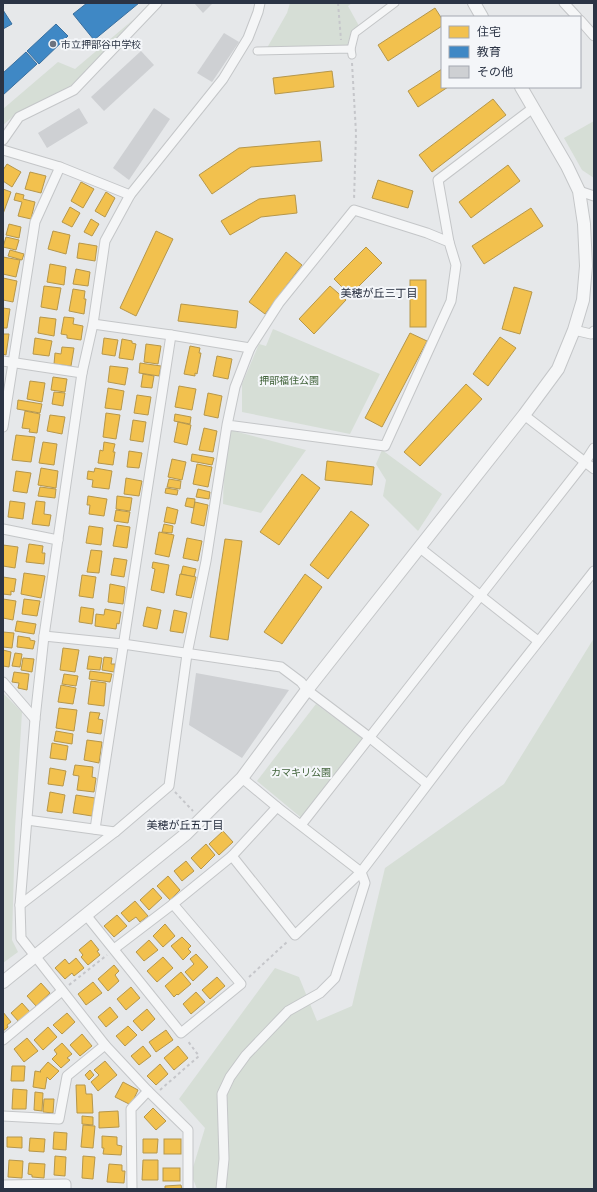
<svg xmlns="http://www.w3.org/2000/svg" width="597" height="1192" font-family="'PT Sans Narrow','Noto Sans JP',sans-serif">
  <rect width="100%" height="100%" fill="#e6e8ea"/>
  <g fill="#d6ded6">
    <polygon points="290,3 352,3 348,6 359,26 356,46 267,48 287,13"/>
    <polygon points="134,19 74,84 17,113 3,125 3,109 58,62 75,69"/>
    <polygon points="594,121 594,178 582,170 564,138"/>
    <polygon points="273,329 380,374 350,434 242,412 242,384 259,344 266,346"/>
    <polygon points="230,430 306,450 261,513 223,504 224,468"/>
    <polygon points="382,450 442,494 418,531 383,496 386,480 376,464"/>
    <polygon points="594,638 594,1189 197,1189 191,1174 205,1128 179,1099 275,968 299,977 317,1021 352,1006 385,868 504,784"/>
    <polygon points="3,693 22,712 15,829 12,940 18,952 3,963"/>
    <polygon points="316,704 363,739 304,820 257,781"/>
  </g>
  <g fill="#f2c14e" stroke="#b6974b">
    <polygon points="435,8 442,19 442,26 388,61 378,45"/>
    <polygon points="442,69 442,87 448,87 418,107 408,91"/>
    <polygon points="332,71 334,87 275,94 273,78"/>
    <polygon points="493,99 506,115 432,172 419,155"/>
    <polygon points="320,141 322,161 251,167 212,194 199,175 239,148"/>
    <polygon points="7,164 21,172 12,187 3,181 3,170"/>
    <polygon points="508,165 520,181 471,218 459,202"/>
    <polygon points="30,172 46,176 41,193 25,189"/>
    <polygon points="378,180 413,191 408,208 372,198"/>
    <polygon points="81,182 94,189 83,208 71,201"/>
    <polygon points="3,189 11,192 3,214"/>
    <polygon points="106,192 115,198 105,217 95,211"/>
    <polygon points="16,193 24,195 23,199 35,202 31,219 18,216 22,202 14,200"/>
    <polygon points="295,195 297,213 261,217 230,235 221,221 259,199"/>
    <polygon points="70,207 80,213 72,227 62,222"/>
    <polygon points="531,208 543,226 484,264 472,246"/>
    <polygon points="91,219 99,224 92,236 84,232"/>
    <polygon points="9,224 21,227 19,238 6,235"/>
    <polygon points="53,231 70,235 66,254 48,249"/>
    <polygon points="156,231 173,239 136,316 120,308"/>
    <polygon points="6,237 19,240 16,250 3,247"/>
    <polygon points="79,243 97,246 95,261 77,258"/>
    <polygon points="366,247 382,263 350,295 334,279"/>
    <polygon points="10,250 24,254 22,260 8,256"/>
    <polygon points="286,252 302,265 265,314 249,302"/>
    <polygon points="3,257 20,260 16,277 3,274"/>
    <polygon points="50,264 66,267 64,285 47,282"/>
    <polygon points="76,269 90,272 88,286 73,284"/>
    <polygon points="3,278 17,281 13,302 3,300"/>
    <rect x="410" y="280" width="16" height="47"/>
    <polygon points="44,286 61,288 57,310 41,307"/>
    <polygon points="330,286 346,300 314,334 299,319"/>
    <polygon points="514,287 532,292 520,334 502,329"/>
    <polygon points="73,289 85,291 84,299 86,299 84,314 69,311"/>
    <polygon points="181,304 238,311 236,328 178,321"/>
    <polygon points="3,308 10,309 7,328 3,328"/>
    <polygon points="40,317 56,319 54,336 38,333"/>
    <polygon points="64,317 74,318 73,324 83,326 81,340 67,338 67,335 61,334"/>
    <polygon points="410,333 427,341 382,427 365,418"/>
    <polygon points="3,334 9,334 6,355 3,354"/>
    <polygon points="500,337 516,348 488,386 473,374"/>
    <polygon points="35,338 52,341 49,356 33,354"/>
    <polygon points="104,338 118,340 115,356 102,354"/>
    <polygon points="122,339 132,341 132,343 136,344 133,360 119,358"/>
    <polygon points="146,344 161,346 158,364 144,362"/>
    <polygon points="190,346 200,348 199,353 201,353 197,374 195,373 195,376 184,374"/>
    <polygon points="62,347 74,348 71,366 54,364 55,353 61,354"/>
    <polygon points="217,356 232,359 228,379 213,376"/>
    <polygon points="140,363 161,366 159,376 139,373"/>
    <polygon points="110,366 128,368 125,385 108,382"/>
    <polygon points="143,374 154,376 152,388 141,387"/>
    <polygon points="53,377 67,379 65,392 51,390"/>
    <polygon points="30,381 45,383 42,402 27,399"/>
    <polygon points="466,384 482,399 420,466 404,452"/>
    <polygon points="179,386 196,389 192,410 175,407"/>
    <polygon points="108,388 124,391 121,410 105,408"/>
    <polygon points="54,392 65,393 63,406 52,404"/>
    <polygon points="208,393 222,396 218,418 204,415"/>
    <polygon points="137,395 151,397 148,415 134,413"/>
    <polygon points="18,400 42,404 40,413 17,409"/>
    <polygon points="25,411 40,414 37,433 29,432 30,429 22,428"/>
    <polygon points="106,413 120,415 116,439 103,437"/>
    <polygon points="175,414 191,417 190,424 174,421"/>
    <polygon points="50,415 65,417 62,434 47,431"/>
    <polygon points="133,420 146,422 143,442 130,440"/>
    <polygon points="178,422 191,425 187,445 174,442"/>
    <polygon points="204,428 217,431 213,452 199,450"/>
    <polygon points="16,435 35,437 31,462 12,460"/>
    <polygon points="43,442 57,444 54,465 39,463"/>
    <polygon points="104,442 115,444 113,452 115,452 113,465 98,463 100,450 103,451"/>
    <polygon points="129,451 142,453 139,468 127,467"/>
    <polygon points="192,454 214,458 212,465 191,461"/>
    <polygon points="172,459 186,462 182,480 168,477"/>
    <polygon points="327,461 374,467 372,485 325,480"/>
    <polygon points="197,464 212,467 208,487 193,484"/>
    <polygon points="41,468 58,471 56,488 38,485"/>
    <polygon points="95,468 112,471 109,489 92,487 93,480 87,479 88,471 94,472"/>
    <polygon points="16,471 31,473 27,493 13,491"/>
    <polygon points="302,474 320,488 279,545 260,532"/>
    <polygon points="126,478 142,481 139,496 124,494"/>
    <polygon points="169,479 181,481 180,489 167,487"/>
    <polygon points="40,487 56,489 55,498 38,496"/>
    <polygon points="166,488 178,490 177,495 165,493"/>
    <polygon points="198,489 210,492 209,499 196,497"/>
    <polygon points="88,496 107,499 104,516 89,514 90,505 87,505"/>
    <polygon points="117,496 132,498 130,511 116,509"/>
    <polygon points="187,498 195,499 194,508 185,506"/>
    <polygon points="10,501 25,503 23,519 8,517"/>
    <polygon points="36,501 45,502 44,514 51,515 49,526 32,524"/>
    <polygon points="195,502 208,505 204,526 191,523"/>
    <polygon points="167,507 178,510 175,524 164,522"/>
    <polygon points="116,510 130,512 128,523 114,521"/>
    <polygon points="351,511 369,525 328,579 310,565"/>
    <polygon points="164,524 173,526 172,533 162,532"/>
    <polygon points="117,525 130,527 127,548 113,546"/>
    <polygon points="89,526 103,528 101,545 86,543"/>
    <polygon points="159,532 174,535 169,557 155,554"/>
    <polygon points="187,538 202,541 198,561 183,558"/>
    <polygon points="225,539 242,541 228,640 210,637"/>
    <polygon points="29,544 43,546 42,553 45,553 44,564 26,562"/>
    <polygon points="3,545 18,547 15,568 3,566"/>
    <polygon points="91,550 102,551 99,573 87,572"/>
    <polygon points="114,558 127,560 124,577 111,575"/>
    <polygon points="153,562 169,565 164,593 151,590 155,569 152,568"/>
    <polygon points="183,566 196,569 194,577 181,574"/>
    <polygon points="24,573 45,576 41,598 21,594"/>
    <polygon points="180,574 196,577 191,598 176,595"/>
    <polygon points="305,574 322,587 282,644 264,632"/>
    <polygon points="82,575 96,577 93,598 79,596"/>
    <polygon points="3,577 16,579 14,592 11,591 11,595 3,594"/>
    <polygon points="110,584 125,587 123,604 108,602"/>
    <polygon points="3,599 16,601 13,620 3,618"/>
    <polygon points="24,599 40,601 37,616 22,614"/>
    <polygon points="81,607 94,609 92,624 79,622"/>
    <polygon points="147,607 161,610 157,629 143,626"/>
    <polygon points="105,609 121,612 119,624 117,623 116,629 95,626 96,614 104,615"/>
    <polygon points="174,610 187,613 183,633 170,631"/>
    <polygon points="17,621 36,624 34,634 15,631"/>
    <polygon points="3,632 14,633 12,648 3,647"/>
    <polygon points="18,636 30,638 30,640 35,641 33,649 17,647"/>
    <polygon points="63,648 79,650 75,672 60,670"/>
    <polygon points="3,650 11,652 9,667 3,666"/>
    <polygon points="15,653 22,654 20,667 12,666"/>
    <polygon points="89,656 102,658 100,670 87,669"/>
    <polygon points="104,657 112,658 111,664 115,664 114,672 102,670"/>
    <polygon points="23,658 34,659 32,672 21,670"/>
    <polygon points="90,671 112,674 110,682 89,679"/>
    <polygon points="14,672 29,674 27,690 18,688 19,683 12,682"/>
    <polygon points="64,674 78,676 76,686 62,684"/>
    <polygon points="91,681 106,683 104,706 88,704"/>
    <polygon points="61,685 76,688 73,704 58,702"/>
    <polygon points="59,708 77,710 74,731 56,728"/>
    <polygon points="90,712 100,713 98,719 103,720 101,734 87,732"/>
    <polygon points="56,731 73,734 72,744 54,741"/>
    <polygon points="87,740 102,742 99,763 84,760"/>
    <polygon points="52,743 68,746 66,760 50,758"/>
    <polygon points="75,765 93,767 92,777 96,778 94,792 77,790 79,776 73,775"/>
    <polygon points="50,768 66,771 63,786 48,784"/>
    <polygon points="50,792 65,795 62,813 47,811"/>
    <polygon points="76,795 95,798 92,816 73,813"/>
    <polygon points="223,831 233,842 219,855 209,844"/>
    <polygon points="206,844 215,855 201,869 191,858"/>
    <polygon points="186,861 194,871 182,881 174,871"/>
    <polygon points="168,876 180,890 170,900 157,886"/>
    <polygon points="153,888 162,898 149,910 140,900"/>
    <polygon points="135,901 148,916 140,922 136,917 129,922 121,913"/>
    <polygon points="117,915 127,926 114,937 104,926"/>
    <polygon points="165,924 175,936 163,947 153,936"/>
    <polygon points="182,937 191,946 188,949 191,952 183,960 171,946"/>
    <polygon points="91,940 99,950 97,951 100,955 88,965 81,957 83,955 79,950"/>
    <polygon points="149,940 158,950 144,961 136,952"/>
    <polygon points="196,954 208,967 193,981 185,972 194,964 190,959"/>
    <polygon points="163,957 173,968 157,982 147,971"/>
    <polygon points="76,958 84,968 74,976 72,973 65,979 55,968 65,959 69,964"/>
    <polygon points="114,965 119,971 115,975 119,981 108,991 98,979"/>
    <polygon points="181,972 191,984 178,995 177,994 174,997 165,986"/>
    <polygon points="217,977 225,986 210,999 202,990"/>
    <polygon points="93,982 102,993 86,1005 78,994"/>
    <polygon points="41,983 50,993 36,1006 27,996"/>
    <polygon points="131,987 140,998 126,1010 117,999"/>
    <polygon points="196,992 205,1002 191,1014 183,1004"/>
    <polygon points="22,1003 30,1012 19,1022 11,1013"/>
    <polygon points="110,1007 118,1017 106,1027 98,1017"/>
    <polygon points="147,1009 155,1019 142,1031 133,1021"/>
    <polygon points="3,1012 11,1022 7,1025 8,1027 3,1031"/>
    <polygon points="67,1013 75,1022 62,1034 53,1025"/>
    <polygon points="128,1026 137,1035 125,1046 116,1036"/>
    <polygon points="48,1027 57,1037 43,1050 34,1040"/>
    <polygon points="166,1030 173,1040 156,1052 149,1042"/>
    <polygon points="82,1034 92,1046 80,1056 70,1045"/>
    <polygon points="27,1038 38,1051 24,1062 14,1049"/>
    <polygon points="62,1043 72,1054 67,1058 70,1060 61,1068 52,1059 57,1054 54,1050"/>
    <polygon points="143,1046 151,1056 139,1065 131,1056"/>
    <polygon points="178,1046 188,1058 174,1070 164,1058"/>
    <polygon points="105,1061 117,1075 98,1091 91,1082 99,1075 94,1070"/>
    <polygon points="48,1062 59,1071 50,1080 47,1077 45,1089 33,1087 35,1071 41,1072 40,1071"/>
    <polygon points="160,1064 168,1074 156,1085 147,1076"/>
    <polygon points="12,1066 25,1066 24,1081 11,1081"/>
    <polygon points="90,1070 94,1075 89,1080 85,1075"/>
    <polygon points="123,1082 138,1090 131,1105 115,1097"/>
    <polygon points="76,1085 85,1085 86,1094 92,1094 93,1113 77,1113"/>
    <polygon points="13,1089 27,1090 26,1109 12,1109"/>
    <polygon points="35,1092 43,1093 42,1111 34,1110"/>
    <polygon points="44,1099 54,1099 53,1113 43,1112"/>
    <polygon points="153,1108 166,1121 156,1130 144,1117"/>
    <polygon points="118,1111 119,1127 99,1128 99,1112"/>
    <polygon points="82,1116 93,1117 93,1125 82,1124"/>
    <polygon points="83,1125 95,1126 93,1148 81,1147"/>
    <polygon points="54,1132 67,1133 66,1150 53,1149"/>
    <polygon points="102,1136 117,1137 117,1145 122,1146 121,1155 103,1154 104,1148 102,1148"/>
    <polygon points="7,1137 22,1137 22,1148 7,1147"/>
    <polygon points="30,1138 45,1139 44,1152 29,1151"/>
    <polygon points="143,1139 158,1139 157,1153 143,1153"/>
    <rect x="164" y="1139" width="17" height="15"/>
    <polygon points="55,1156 66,1157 65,1176 54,1175"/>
    <polygon points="83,1156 95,1157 93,1179 82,1178"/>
    <polygon points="9,1160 23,1161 22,1178 8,1177"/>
    <polygon points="143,1160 158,1160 158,1180 142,1180"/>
    <polygon points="29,1163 45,1164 44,1178 32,1177 32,1175 28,1174"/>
    <polygon points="109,1164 122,1165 122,1171 125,1171 124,1183 107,1182"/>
    <rect x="163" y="1168" width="17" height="13"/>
    <polygon points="181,1185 182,1189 165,1189 165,1186"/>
  </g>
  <g fill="#3f88c5" stroke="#396f9f">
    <polygon points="87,3 139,3 94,40 73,14"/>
    <polygon points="3,10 12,24 3,29"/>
    <polygon points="56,24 68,36 39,64 27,51"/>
    <polygon points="26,52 37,64 3,95 3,73"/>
  </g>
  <g fill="#ced0d3">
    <polygon points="194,3 213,3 203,13"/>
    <polygon points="224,33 239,42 212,82 197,73"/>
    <polygon points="141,51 154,65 104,111 91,97"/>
    <polygon points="79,108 88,123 47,148 38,133"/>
    <polygon points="154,108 170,119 129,180 113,168"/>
    <polygon points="196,673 289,690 242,758 189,725"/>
  </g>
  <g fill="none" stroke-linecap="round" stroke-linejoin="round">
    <g stroke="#c4c6c8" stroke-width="9">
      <g id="pedestrian">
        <polyline points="351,49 355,33 395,3"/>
        <polyline points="257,51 351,49 352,55"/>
      </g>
    </g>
    <g stroke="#c4c6c8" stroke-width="11">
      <g id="minor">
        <polyline points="564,3 577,17"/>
        <polyline points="580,20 594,36"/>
        <polyline points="3,140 19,117 74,90 157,3"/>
        <polyline points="3,150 60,167 130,195"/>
        <polyline points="579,191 594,196"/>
        <polyline points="449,242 438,180 533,108"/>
        <polyline points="93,324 171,335 250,348"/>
        <polyline points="574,330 591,334 594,331"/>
        <polyline points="3,361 82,373"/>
        <polyline points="524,415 594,469"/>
        <polyline points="3,427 35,222 60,167"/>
        <polyline points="3,529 58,540"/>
        <polyline points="420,548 538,641"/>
        <polyline points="44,636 123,644 281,667 301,682 307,690 369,737 427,784"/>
        <polyline points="3,682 35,719"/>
        <polyline points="27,820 115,832"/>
        <polyline points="301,825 585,462 594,448"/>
        <polyline points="95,829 171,335"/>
        <polyline points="232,856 277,807"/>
        <polyline points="20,905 115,832 169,786 187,654 206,561 227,425 235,387 250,348 279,303 354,210 427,233 449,242 456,265 451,301 385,446 227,425"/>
        <polyline points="86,915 181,1033 241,984 173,904"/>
        <polyline points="114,949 173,904 232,856 295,935 361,872 277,807 242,778"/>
        <polyline points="3,1040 62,991"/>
        <polyline points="3,1116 59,1119 67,1076 105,1045"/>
        <polyline points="3,1185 66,1184 66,1189"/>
        <polyline points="132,1189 131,1109 148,1091"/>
        <polyline points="188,1189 188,1130 148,1091 105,1045 21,938 20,905 35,719 44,636 82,373 93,324 105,241 130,195 223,79 248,38 258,12 260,3"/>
        <polyline points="221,1189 224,1159 222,1094 230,1077 246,1055 288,1011 320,993 335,978 365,883 361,872 468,731 594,571"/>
      </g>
    </g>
    <g stroke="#c4c6c8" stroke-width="14">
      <g id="tertiary">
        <polyline points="474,3 482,17"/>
        <polyline points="3,982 186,834 242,778 307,690 524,415 558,369 574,330 583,300 586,266 584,224 579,191 567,166 521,87"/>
      </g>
    </g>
    <g stroke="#c5c6ca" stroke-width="2" stroke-dasharray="3 3" stroke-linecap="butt">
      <polyline points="338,3 341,40"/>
      <polyline points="352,63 356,133 354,200"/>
      <polyline points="175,792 193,811"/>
      <polyline points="249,977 288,941"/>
      <polyline points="69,985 107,955"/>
      <polyline points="160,1090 199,1056 187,1040"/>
    </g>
    <use href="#pedestrian" stroke="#f5f6f7" stroke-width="7"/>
    <use href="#minor" stroke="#f5f6f7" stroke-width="9"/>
    <use href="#tertiary" stroke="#f5f6f7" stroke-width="12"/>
  </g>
  <circle fill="#6c737f" stroke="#f4f6f9" stroke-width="1.5" cx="53" cy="44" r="4"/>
  <g text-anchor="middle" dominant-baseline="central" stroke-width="4" stroke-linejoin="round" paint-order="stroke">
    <g font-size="10" fill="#2b3445" stroke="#f4f6f9" text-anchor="start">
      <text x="61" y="44">市立押部谷中学校</text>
    </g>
    <g font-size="10" fill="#3f6138" stroke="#f4f6f9">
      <text x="289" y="380">押部福住公園</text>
      <text x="301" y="772">カマキリ公園</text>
    </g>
    <g font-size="11" fill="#1d2536" stroke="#f4f6f9">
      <text x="379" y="293">美穂が丘三丁目</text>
      <text x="185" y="825">美穂が丘五丁目</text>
    </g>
  </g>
  <rect width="597" height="1192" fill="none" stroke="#2b3445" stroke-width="8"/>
  <rect x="441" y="16" width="140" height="72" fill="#f4f6f9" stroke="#a4a8b1"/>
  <rect x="449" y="26" width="20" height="12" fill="#f2c14e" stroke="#a4a8b1"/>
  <text x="477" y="36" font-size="12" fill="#2b3445">住宅</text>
  <rect x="449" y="46" width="20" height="12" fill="#3f88c5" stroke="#a4a8b1"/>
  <text x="477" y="56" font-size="12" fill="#2b3445">教育</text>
  <rect x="449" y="66" width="20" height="12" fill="#ced0d3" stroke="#a4a8b1"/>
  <text x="477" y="76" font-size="12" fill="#2b3445">その他</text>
</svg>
